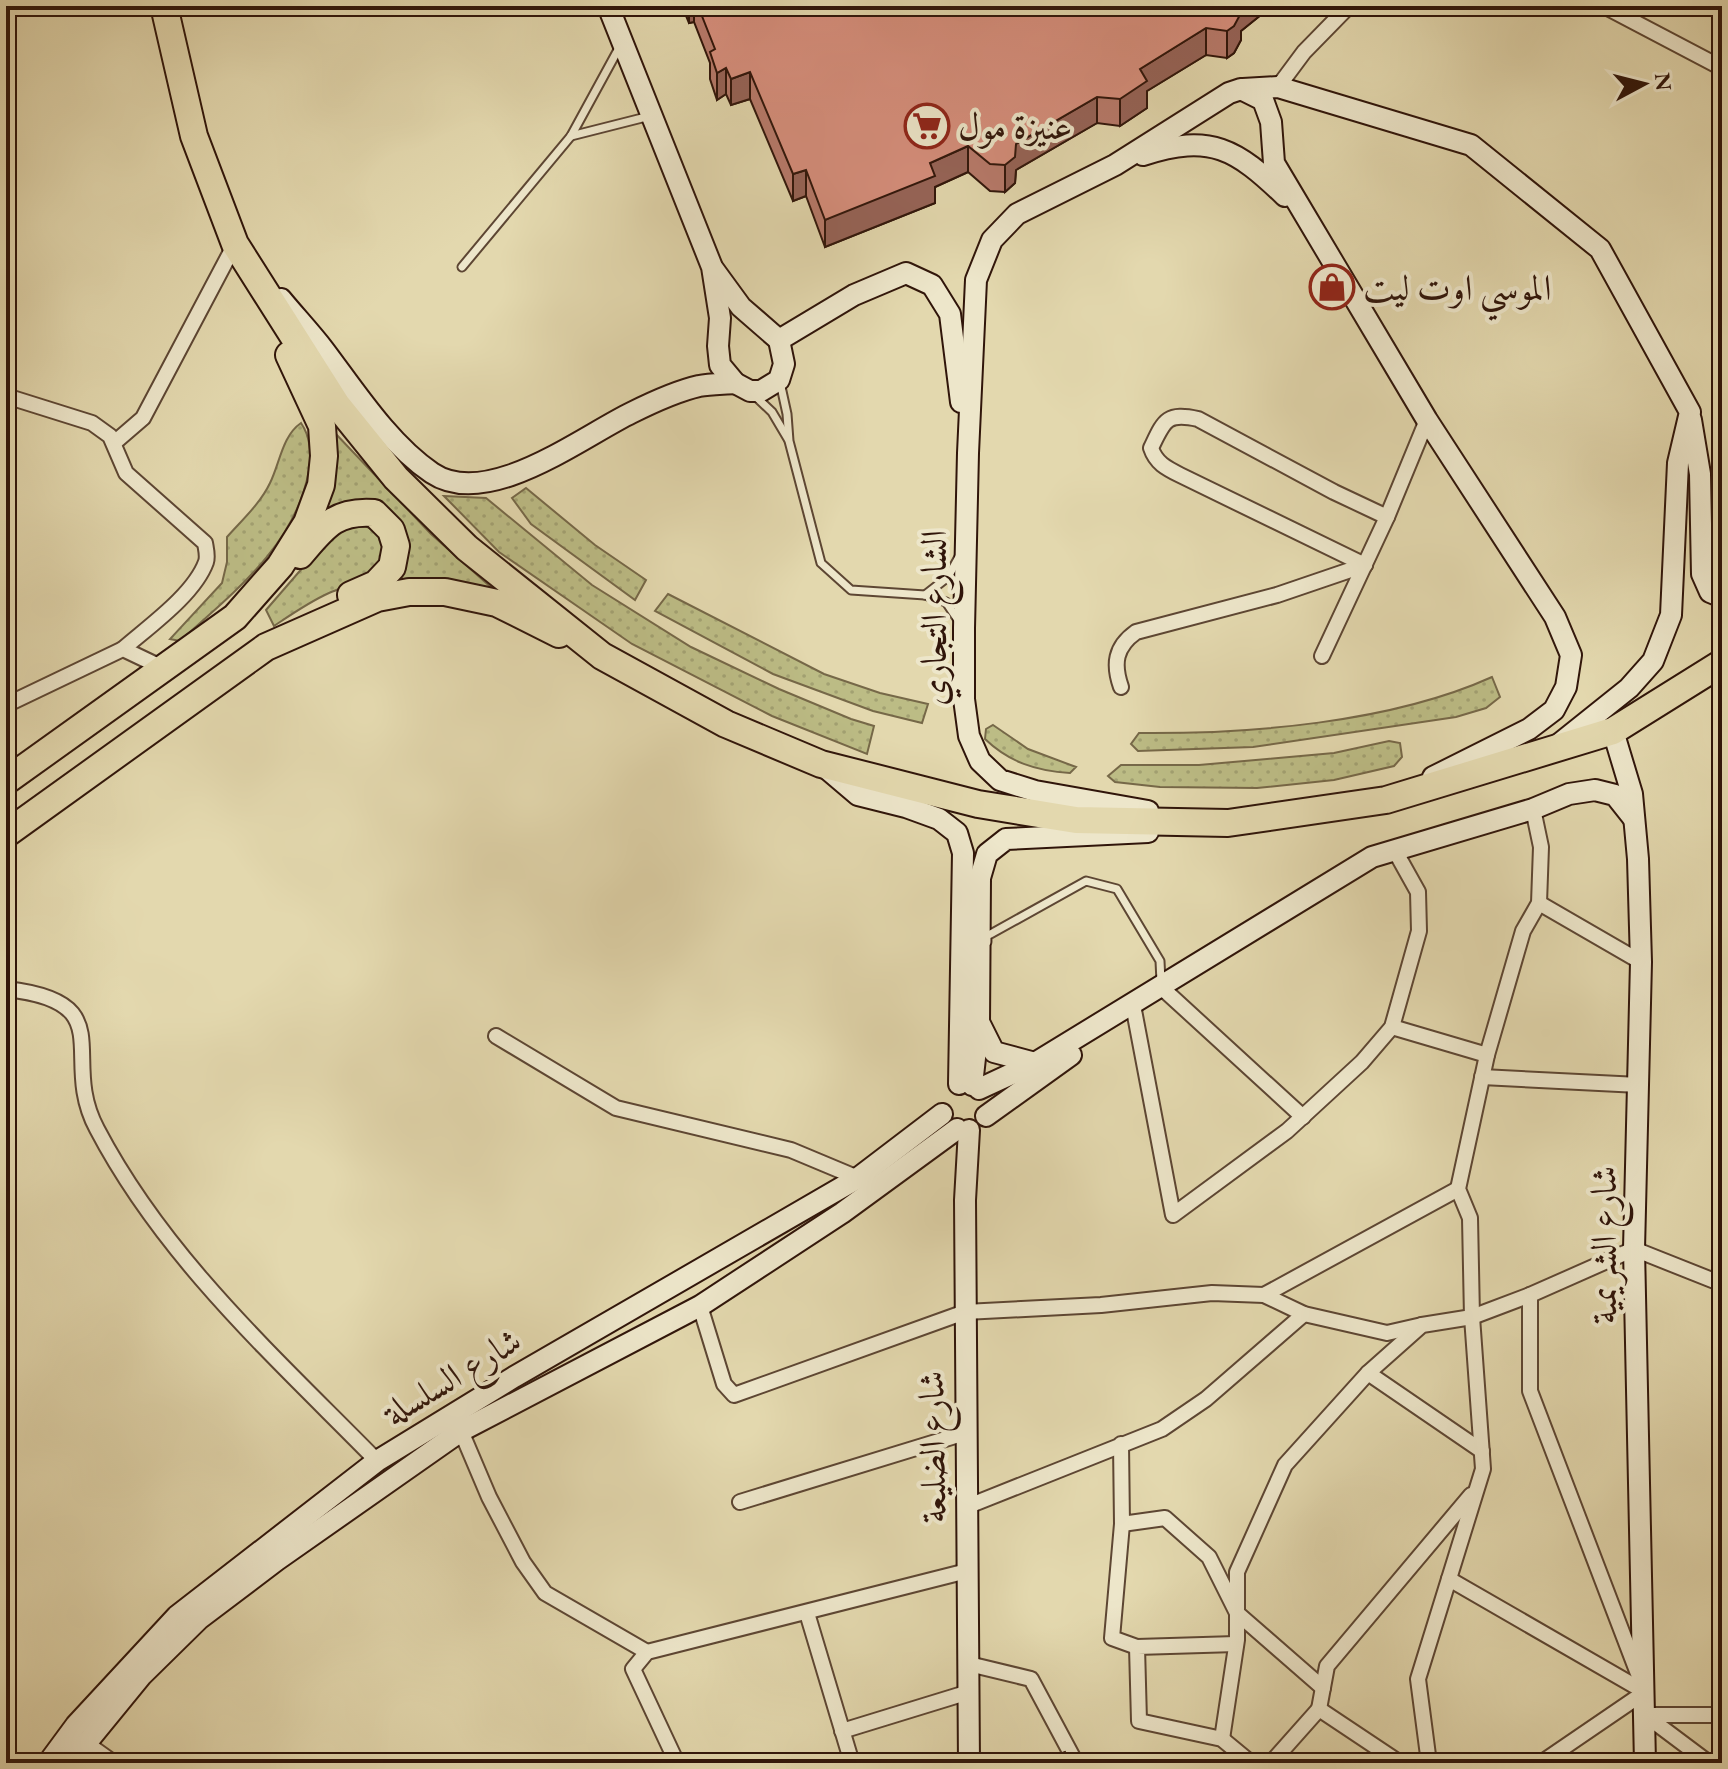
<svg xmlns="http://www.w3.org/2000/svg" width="1728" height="1769" font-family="'EB Garamond',Amiri,serif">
  <defs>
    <pattern id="grass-dots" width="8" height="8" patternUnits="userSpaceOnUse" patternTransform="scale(2)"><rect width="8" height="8" fill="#bcbc85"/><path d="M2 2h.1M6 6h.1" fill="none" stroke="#a2a172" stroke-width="1.8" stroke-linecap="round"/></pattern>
  </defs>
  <rect width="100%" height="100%" fill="#e3d8ae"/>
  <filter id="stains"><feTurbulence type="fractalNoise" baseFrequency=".0025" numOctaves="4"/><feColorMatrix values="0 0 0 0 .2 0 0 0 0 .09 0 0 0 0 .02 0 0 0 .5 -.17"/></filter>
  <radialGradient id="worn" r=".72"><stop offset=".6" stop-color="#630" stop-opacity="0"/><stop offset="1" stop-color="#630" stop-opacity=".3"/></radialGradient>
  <g fill="url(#grass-dots)" stroke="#766848" stroke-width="2">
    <path d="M301,423C310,436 312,454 309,470C296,545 233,593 180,641L170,639L222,583L227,562V537C242,520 260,504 270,483C280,463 282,436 301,423Z"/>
    <path d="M334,432L431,534L493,589L390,582L408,542C392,492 361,490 321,519Z"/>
    <polygon points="526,488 595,545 646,580 635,600 531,524 512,498"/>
    <polygon points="444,496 486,498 592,585 691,647 779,689 851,719 874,726 867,754 772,716 632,644 499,552"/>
    <path d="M362,524C386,536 386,545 382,569C365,580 348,585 329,593C309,602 292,614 274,626L266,610L337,528Z"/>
    <polygon points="668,594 824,674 880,693 928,704 922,723 873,711 773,674 655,611"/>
    <path d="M1492,677L1500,697L1486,708L1456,717L1253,747L1138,751L1131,744L1139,733C1249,734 1390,723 1492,677Z"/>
    <path d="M993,725L1028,749L1076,767L1070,773C1036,771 1009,762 985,739L986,729Z"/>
    <polygon points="1389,741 1400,743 1402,757 1394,766 1334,780 1257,788 1160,787 1115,782 1108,776 1121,765 1199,765 1267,759 1334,753"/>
  </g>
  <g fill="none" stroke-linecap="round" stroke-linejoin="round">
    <g stroke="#5d4633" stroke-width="11">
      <g id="lane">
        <polyline points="571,136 650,116"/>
        <polyline points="462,267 571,136 619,48"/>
        <polyline points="780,382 787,414 789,441 821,563 851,590 925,595 946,602 958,620"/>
        <polyline points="754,395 772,412 788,439"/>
        <polyline points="925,595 948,577 960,555"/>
        <polyline points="987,942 987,936 1086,881 1117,889 1160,961 1161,982"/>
      </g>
    </g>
    <g stroke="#5d4633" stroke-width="18">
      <g id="street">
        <polyline points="1604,6 1722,68"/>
        <polyline points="1278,87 1304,52 1349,6"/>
        <path d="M6,396L92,423L110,436L126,473L205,543C206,549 208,556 206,562C194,595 148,627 123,649"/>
        <polyline points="114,443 143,418 235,244"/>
        <path d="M1365,565L1180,475C1166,468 1156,463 1151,448C1164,421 1166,412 1198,419L1334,492L1387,517"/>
        <polyline points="1322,656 1387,517 1427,420"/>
        <path d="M1121,687C1113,664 1115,647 1136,632L1277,595L1365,565"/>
        <polyline points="6,705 123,649 165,669"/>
        <polyline points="1539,903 1641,962"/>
        <polyline points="1161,987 1303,1117"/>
        <path d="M6,989C124,1002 58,1057 97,1129C165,1259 276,1358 377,1461"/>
        <polyline points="1133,1005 1173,1215 1287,1131 1362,1062 1392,1027 1419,931 1418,892 1394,849"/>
        <polyline points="1392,1027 1487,1055"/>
        <polyline points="496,1036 616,1108 791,1150 858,1178"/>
        <polyline points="1482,1077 1639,1085"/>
        <polyline points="1264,1295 1458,1189"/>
        <polyline points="700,1306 724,1384 734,1395 965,1312 1101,1305 1212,1293 1264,1295 1304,1314 1387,1333 1422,1325"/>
        <polyline points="1368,1373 1482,1451"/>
        <polyline points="461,1431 489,1497 523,1562 545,1593 647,1652"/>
        <polyline points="1121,1444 1122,1524 1165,1518 1209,1557 1237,1613 1323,1688"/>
        <polyline points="740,1502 965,1433"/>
        <polyline points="966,1507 1162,1429 1206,1399 1304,1314"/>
        <polyline points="1122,1524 1112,1638 1137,1647"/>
        <polyline points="1449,1579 1645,1692"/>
        <polyline points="807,1613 852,1763"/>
        <polyline points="1236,1644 1137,1647 1139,1721 1222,1739 1251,1763"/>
        <polyline points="969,1664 1031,1679 1076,1763"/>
        <polyline points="1319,1709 1327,1666 1471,1495"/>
        <polyline points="1645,1715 1709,1763"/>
        <polyline points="1646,1715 1722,1715"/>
        <polyline points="842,1731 969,1692"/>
        <polyline points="1222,1739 1237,1640 1237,1572 1285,1465 1368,1373 1422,1325 1472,1317 1530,1295"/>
        <polyline points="86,1743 114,1763"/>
        <polyline points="677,1763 633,1669 647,1652 967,1571"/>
        <polyline points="1271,1763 1319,1709 1400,1763"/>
        <polyline points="1429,1763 1418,1679 1483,1469 1472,1317 1470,1218 1458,1189 1487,1055 1523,931 1539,903 1541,847 1533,809"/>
        <polyline points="1483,1763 1487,1763"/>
        <polyline points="1541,1763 1645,1692 1530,1391 1530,1295 1634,1249 1722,1284"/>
      </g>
    </g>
    <g stroke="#30150a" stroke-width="24">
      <g id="secondary">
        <polyline points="608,6 712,267 720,318 718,346 720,365 735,383 750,391 761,391 779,380 784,364 779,340 854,295 906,273 932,285 950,314 961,402"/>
        <polyline points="1243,89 1278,87 1471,145 1600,249 1690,412 1678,463 1671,615 1653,661 1629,688 1559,744"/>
        <path d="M1143,155C1211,133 1236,149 1285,196"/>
        <polyline points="714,270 741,307 779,340"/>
        <path d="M281,299C295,316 311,333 324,350C355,391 389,444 432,473C487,510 580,438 631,413C651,403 677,391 699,386C710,384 723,384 735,383"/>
        <polyline points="1691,420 1700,474 1702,574 1710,592 1722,597"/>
        <polyline points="1613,731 1632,794 1638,859 1641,962 1634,1249 1645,1763"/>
        <polyline points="825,767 858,795 906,807 939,819 957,833 963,853 959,1084"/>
        <polyline points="1148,811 1035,791 1000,780 980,761 969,736 964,699 964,628 968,453 976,280 992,240 1017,214 1115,165 1229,93 1241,89 1263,100 1271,122 1274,163 1427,420 1555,617 1571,655 1566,687 1554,710 1529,729 1433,777"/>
        <polyline points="979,1022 994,1052 1035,1063"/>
        <polyline points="972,1085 979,1022 980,878 987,854 1006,839 1148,832"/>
        <polyline points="979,1089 1035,1063 1372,857 1533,809 1569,794 1595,790 1615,795 1634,819"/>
        <polyline points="986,1116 1071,1055"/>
        <polyline points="48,1763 76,1725 177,1616 377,1461 514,1377 858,1178 942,1114"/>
        <polyline points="70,1763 142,1675 199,1619 277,1560 461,1431 700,1306 842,1213 957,1129"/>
        <polyline points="969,1763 965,1200 969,1130"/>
      </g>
    </g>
    <g stroke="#30150a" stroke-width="30">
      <g id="highway">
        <polyline points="164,6 194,136 235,244 337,405 396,478 467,548 602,656 726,724 821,764 978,804 1076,820 1228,823 1386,800 1613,731 1722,663"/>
        <path d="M300,555C324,527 335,510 374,513L391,530L396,546L392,567L376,584L351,595"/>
        <polyline points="6,781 235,617 280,566 307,523 321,485 324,456 322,426 289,355"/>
        <polyline points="6,834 266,647 377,598 409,592 445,592 497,603 559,634"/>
      </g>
    </g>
    <use href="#lane" stroke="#ede6ca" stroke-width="7"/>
    <use href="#street" stroke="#ede6ca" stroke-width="14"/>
    <use href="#secondary" stroke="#ede6ca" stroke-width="20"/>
    <use href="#highway" stroke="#e3d8ae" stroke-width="26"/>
  </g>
  <polygon fill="#b87a6b" stroke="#30150a" stroke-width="2" points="682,6 1272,6 1241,31 1241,40 1234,53 1227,58 1206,55 1147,91 1147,108 1120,126 1097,123 1016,170 1015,183 1005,192 990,191 968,172 935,187 935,203 825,247 806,196 793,201 750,99 731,105 726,94 717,100 710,79 710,63 694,22 689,23"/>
  <g fill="#966357" stroke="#30150a" stroke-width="2">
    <polygon points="689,6 694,6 694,22 689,23"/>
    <polygon points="1239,6 1272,6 1241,31 1241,40 1234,53 1227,58 1227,31"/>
    <polygon points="1206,28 1206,55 1147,91 1147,108 1120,126 1120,99 1140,69"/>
    <polygon points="726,68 726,94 717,100 717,73"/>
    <polygon points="750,72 750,99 731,105 731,79"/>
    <polygon points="1097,97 1097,123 1016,170 1015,183 1005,192 1005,165 1016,144"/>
    <polygon points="968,146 968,172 935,187 935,203 825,247 825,220 930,163"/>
    <polygon points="806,170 806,196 793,201 793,174"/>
  </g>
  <g fill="#d68e7c" stroke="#30150a" stroke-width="2">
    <polygon points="698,6 1239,6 1241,13 1234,26 1227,31 1206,28 1140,69 1147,81 1120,99 1097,97 1016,144 1015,157 1005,165 990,164 968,146 930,163 935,176 825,220 806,170 793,174 750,72 731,79 726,68 717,73 710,52 715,49"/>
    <polygon points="1065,1752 1071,1763 1036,1763"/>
  </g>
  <defs>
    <g id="supermarket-ring" transform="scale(2.3)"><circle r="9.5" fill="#ede6ca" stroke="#8f2418" stroke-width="1.5"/><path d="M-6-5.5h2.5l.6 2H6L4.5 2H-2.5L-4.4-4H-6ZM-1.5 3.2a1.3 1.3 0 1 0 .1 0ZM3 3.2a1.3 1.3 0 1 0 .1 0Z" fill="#8f2418"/></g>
    <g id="shop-ring" transform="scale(2.3)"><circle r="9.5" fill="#ede6ca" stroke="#8f2418" stroke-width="1.5"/><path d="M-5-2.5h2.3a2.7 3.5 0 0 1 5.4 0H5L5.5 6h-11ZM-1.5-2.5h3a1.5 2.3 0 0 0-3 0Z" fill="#8f2418"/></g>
  </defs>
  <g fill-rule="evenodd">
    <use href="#supermarket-ring" x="927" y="126"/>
    <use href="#shop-ring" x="1332" y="287"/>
  </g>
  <g text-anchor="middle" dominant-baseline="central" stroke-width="8" stroke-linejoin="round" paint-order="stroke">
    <g font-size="36" fill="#30150a" stroke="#ede6ca" text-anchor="start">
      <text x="958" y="126">عنيزة مول</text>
      <text x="1363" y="287">الموسي اوت ليت</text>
    </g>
    <g font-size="36" fill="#30150a" stroke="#ede6ca">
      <text transform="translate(933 618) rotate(-90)">الشارع التجاري</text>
      <text transform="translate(1603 1245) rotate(-90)">شارع الشريمية</text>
      <text transform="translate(452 1376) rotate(-31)">شارع السلسلة</text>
      <text transform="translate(932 1447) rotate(-91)">شارع الضليعة</text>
    </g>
  </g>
  <rect width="1728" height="1769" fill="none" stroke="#e3d8ae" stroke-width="32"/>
  <rect x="8" y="8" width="1712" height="1753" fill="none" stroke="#30150a" stroke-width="4"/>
  <rect x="16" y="16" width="1696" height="1737" fill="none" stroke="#30150a" stroke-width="2"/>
  <g transform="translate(1644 84) rotate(83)" stroke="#ede6ca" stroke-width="6" paint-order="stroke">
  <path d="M0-6L14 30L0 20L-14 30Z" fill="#30150a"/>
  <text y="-12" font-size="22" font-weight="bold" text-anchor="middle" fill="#30150a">N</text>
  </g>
  <rect width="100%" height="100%" filter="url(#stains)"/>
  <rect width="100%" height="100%" fill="url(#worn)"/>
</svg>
